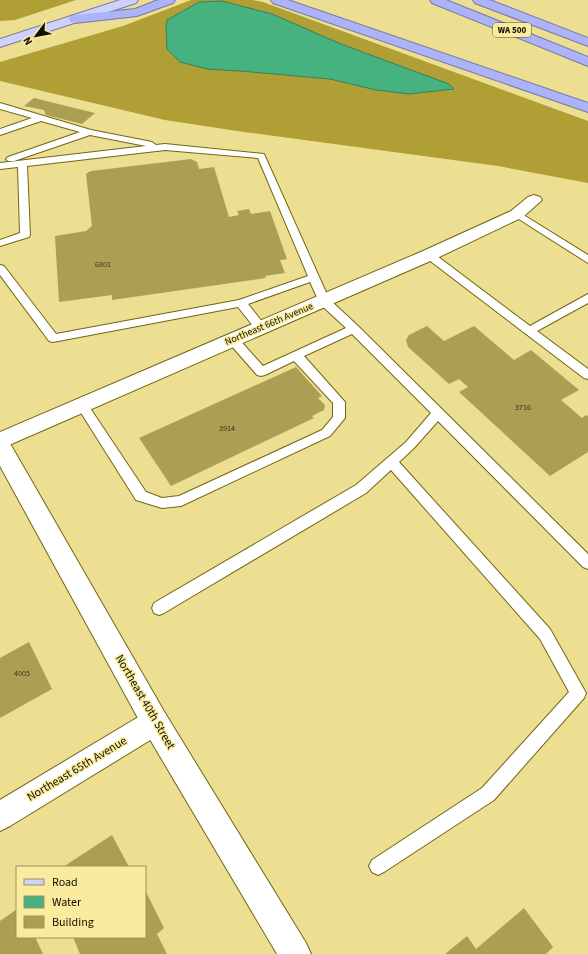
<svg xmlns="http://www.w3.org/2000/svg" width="588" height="954" font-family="'Source Sans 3',sans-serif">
  <rect width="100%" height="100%" fill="#ecdf92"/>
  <g fill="#b09f35">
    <polygon points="0,0 76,0 15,20 0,21"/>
    <polygon points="191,0 252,0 263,2 588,121 588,183 498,166 244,132 165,120 0,81 0,62 123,26"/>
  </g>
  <polygon fill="#46b280" stroke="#36815a" points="222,1 272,14 341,44 449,84 454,89 409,94 376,90 330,79 240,71 207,69 180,62 167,49 166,29 167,20 199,2"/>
  <g fill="#ab9f53">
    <polygon points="34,98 95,113 82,124 46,115 44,110 24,106"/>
    <polygon points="191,159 197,162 199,169 214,167 229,217 239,215 237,211 249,209 251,214 270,211 287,259 280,260 285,273 265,276 266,278 112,300 112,295 59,302 55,236 86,231 92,226 86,174 87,173 91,171"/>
    <polygon points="427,326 444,341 474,326 514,360 531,350 579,390 561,400 582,418 586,415 588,416 588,452 550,476 459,392 468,387 459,379 449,384 408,347 406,340 409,335"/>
    <polygon points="296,367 322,396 318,398 325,405 324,410 312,416 314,418 171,486 139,438"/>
    <polygon points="29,642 52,689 0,718 0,658"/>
    <polygon points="112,835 129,867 67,867 66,865"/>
    <polygon points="145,890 164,928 157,934 167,954 80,954 73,937 145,937"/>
    <polygon points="524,908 553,947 546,954 445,954 467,936 476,949"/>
    <polygon points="17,909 17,937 35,937 43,954 0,954 0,921"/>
  </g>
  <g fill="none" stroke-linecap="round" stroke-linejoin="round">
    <g stroke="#736613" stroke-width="2">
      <g id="service">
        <polygon points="0,103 91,130 152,142 156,145 165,144 264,154 329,299 358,326 588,554 588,569 583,567 438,421 414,448 399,462 550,629 586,693 584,698 494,800 384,872 378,875 372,872 369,866 372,860 482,788 569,692 540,639 391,470 366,493 164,613 159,615 154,613 152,608 154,603 356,485 406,442 431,413 352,334 304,356 345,402 345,418 330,436 181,506 162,508 136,500 78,408 76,405 78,402 82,401 86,402 146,492 162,498 179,496 322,430 333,417 333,403 294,361 265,375 261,376 257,375 229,343 227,340 229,337 237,337 263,366 346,328 320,304 310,282 248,304 267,328 265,331 257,331 238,307 53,342 49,341 0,275 0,265 4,266 56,334 239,300 308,276 258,158 165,150 27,166 30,235 29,237 0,246 0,240 20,233 18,167 0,169 0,163 146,146 90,135 14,161 8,161 6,159 8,157 80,132 41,121 0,135 0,129 32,118 0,109"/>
        <polygon points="517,211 588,255 588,263 514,216 512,214 514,212"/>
        <polygon points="429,252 433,253 530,326 588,294 588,303 537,331 588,369 588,379 584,378 425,257 424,255"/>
      </g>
    </g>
    <g stroke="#736613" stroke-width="2">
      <g id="minor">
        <polygon points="534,195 540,197 542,200 523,217 435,259 0,449 0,432 423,251 511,211 528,197"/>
        <polygon points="155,709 165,713 169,722 165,731 10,826 0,831 0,800 145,713"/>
      </g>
    </g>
    <g stroke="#736613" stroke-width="2">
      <polygon id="tertiary" points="0,438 8,440 165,713 306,943 311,954 277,954 145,731 0,466"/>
    </g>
    <g stroke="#7679a2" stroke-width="2">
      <polygon id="primary" points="120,0 138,0 136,3 0,47 0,39"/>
    </g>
    <g stroke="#7679a2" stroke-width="2">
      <g id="motorway">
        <polygon points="158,0 175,0 173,3 137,16 75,23 71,22 69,19 71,16 75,15 135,9"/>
        <polygon points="271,0 288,0 588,103 588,112 273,3"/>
        <polygon points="430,0 446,0 588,57 588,66 432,3"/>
        <polygon points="473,0 490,0 588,38 588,46 475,3"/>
      </g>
    </g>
    <use href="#service" fill="#fff" fill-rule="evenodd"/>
    <use href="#minor" fill="#fff" fill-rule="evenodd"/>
    <use href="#tertiary" fill="#fff" fill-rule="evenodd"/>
    <use href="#primary" fill="#cdd1fb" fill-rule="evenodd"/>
    <use href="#motorway" fill="#acb3f9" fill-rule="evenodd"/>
  </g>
  <g text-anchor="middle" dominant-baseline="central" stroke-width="3" stroke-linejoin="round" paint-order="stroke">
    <g font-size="8" fill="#383215">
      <text x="103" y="264">6801</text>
      <text x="523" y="407">3716</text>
      <text x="227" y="428">3914</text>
      <text x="22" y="673">4005</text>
    </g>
    <rect fill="#f9ec9e" stroke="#57512f" stroke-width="1" x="493" y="23" width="38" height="14" rx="3"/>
    <g font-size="9" font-weight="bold" fill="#120e00">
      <text x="512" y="30">WA 500</text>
    </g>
    <g font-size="10" fill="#120e00" stroke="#f9ec9e">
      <text transform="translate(269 324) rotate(-23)">Northeast 66th Avenue</text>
    </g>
    <g font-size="12" fill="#120e00" stroke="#f9ec9e">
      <text transform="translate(145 702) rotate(60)">Northeast 40th Street</text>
      <text transform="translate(77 769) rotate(-31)">Northeast 65th Avenue</text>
    </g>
  </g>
  <rect x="16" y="866" width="130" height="72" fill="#f9ec9e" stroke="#9d935f"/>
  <rect x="24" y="879" width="20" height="6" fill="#cdd1fb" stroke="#9d935f"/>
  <text x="52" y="886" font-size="12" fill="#120e00">Road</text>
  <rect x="24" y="896" width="20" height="12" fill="#46b280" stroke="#9d935f"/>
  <text x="52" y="906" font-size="12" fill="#120e00">Water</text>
  <rect x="24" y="916" width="20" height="12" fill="#ab9f53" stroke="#9d935f"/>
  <text x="52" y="926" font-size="12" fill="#120e00">Building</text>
  <g transform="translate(36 36) rotate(238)" stroke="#f9ec9e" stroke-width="3" paint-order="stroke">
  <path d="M0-3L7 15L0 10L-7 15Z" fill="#120e00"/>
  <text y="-6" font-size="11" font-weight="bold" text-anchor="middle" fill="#120e00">N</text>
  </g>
</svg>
